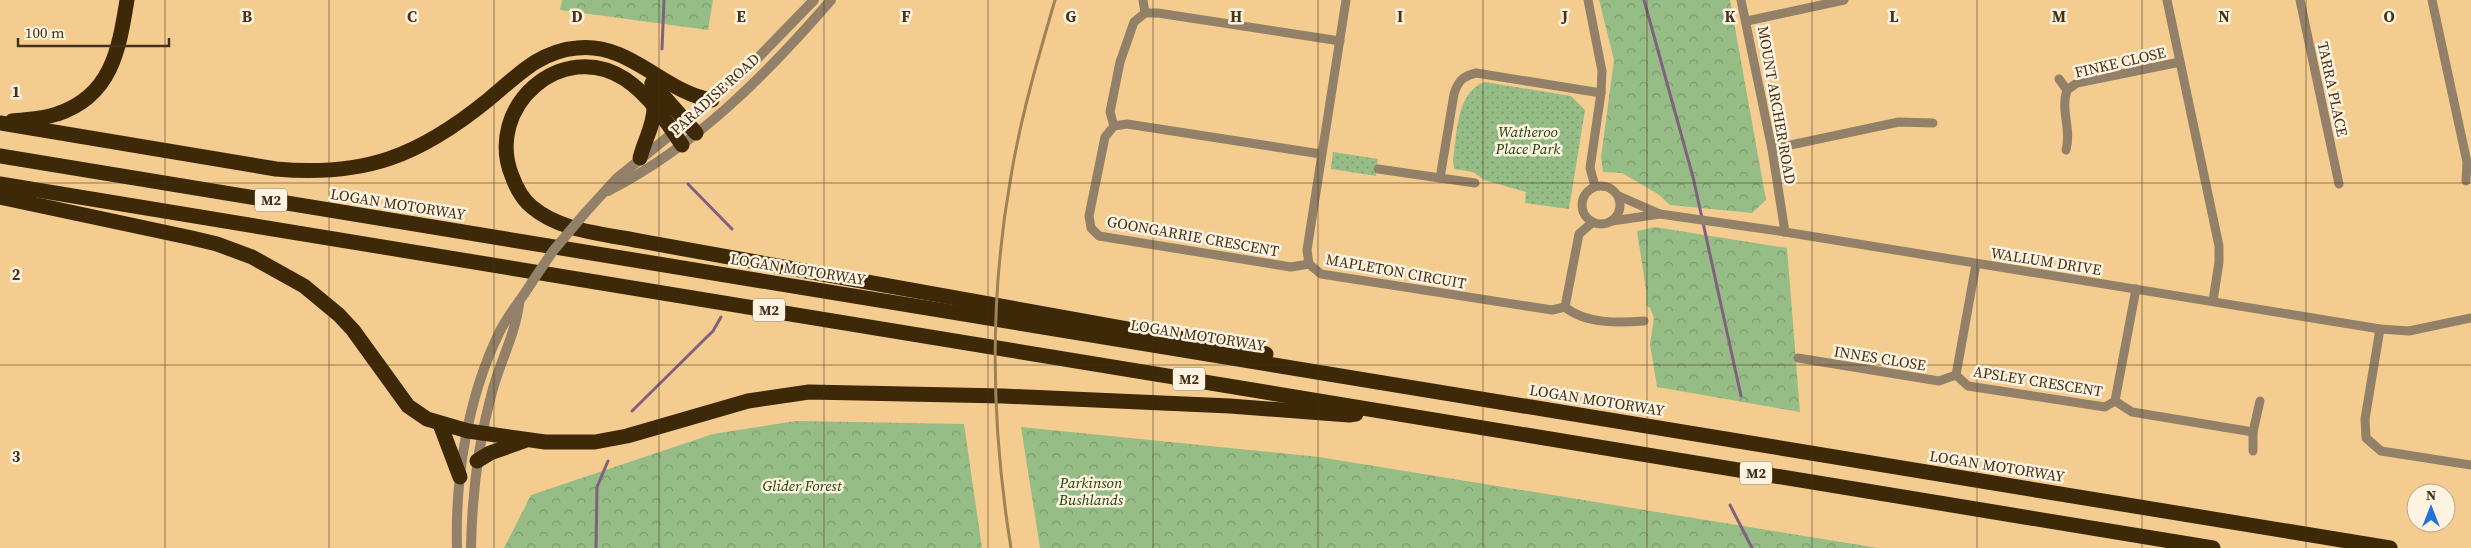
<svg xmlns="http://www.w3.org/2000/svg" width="2471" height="548" font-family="'Source Serif 4',serif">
  <defs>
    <pattern id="grass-dots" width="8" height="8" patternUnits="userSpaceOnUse" patternTransform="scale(1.25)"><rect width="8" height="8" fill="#97bd87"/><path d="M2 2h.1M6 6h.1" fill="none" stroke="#7d9a6e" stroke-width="1.8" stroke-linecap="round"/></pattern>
    <pattern id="forest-crowns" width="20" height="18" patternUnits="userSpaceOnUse" patternTransform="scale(1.25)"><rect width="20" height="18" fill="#97bd87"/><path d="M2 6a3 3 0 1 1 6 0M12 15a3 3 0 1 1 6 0" fill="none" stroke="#7d9a6e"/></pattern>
  </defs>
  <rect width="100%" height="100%" fill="#f5cc8f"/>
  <g fill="url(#grass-dots)">
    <path d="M1485,82L1571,96L1585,110L1569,209L1525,203L1526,192L1484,180L1473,172L1454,169L1453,160C1457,135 1456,91 1485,82Z"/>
    <polygon points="1333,152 1378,159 1376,176 1331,169"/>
  </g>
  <g fill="url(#forest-crowns)">
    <polygon points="562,0 713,0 708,30 560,10"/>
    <polygon points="1599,0 1730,0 1766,200 1752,213 1670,205 1658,194 1622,173 1603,172 1601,157 1614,60"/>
    <polygon points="1655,227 1787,248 1800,412 1657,387 1650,344 1654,318 1650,308 1646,305 1646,290 1637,231"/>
    <polygon points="796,421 964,424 982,548 504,548 531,495 713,434"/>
    <polygon points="1021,427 1319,457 1878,548 1040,548"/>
  </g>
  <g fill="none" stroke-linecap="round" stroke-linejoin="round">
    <g stroke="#82607f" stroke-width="3">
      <polyline points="1644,0 1693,177 1741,396"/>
      <polyline points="662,49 664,0"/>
      <polyline points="688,184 732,229"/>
      <polyline points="632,411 713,331 721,317"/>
      <polyline points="1730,505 1752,548"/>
      <polyline points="596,548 597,487 608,461"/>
    </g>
    <g stroke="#928168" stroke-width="9">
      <polyline points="1143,0 1145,13"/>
      <polyline points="1346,0 1307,250 1309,264 1321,274 1552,310 1565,307 1579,234 1593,222"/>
      <polyline points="1588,0 1602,71 1601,93 1590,168 1595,186"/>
      <polyline points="1741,0 1772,149 1785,232"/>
      <polyline points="2167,0 2219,246 2219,262 2213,301"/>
      <polyline points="2300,0 2339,184"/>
      <polyline points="2432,0 2467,162 2466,181"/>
      <polyline points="1747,21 1844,0"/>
      <path d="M2059,79L2067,90C2060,111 2072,129 2066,150"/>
      <polyline points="2067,90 2077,83 2180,62"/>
      <polyline points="1114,126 1110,112 1120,62 1134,22 1145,13 1158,13 1340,41"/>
      <polyline points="1772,149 1899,122 1933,123"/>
      <polyline points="1378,169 1475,183"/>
      <path d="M1440,178L1454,94C1458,81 1463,76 1476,73L1601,93"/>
      <circle cx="1601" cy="205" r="19"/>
      <polyline points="1619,196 1660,214 1785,232 2380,329 2409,331 2471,318"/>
      <polyline points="1612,221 1660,214"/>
      <polyline points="1309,264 1291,267 1099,236 1091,228 1089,216 1105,137 1114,126 1127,124 1321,154"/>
      <polyline points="1976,264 1956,375 1968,386 2105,407 2115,401 2136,289"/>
      <path d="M1565,307C1585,324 1619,323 1644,321"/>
      <polyline points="2380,329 2365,419 2366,438 2381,451 2471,465"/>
      <polyline points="1798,358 1939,381 1956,375"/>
      <polyline points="2115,401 2132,412 2253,432"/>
      <polyline points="2253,451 2253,432 2260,401"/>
    </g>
    <g stroke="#928168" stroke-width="10">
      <path d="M608,191C695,147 768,73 831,0"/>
      <polyline points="585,213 616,179 695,115 751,65 814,0"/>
      <path d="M457,548C455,476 468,396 500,331C509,313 522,299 532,282"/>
      <path d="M471,548C472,495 478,443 492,392C500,362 515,335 519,304"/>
    </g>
    <g stroke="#3d2908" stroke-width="15">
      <polyline points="655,78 652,83 696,133"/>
      <path d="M12,121C27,119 43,119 57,114C112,96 119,49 127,0"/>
      <path d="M0,123L276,169C365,177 419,156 488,100C516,77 539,51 577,48C630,42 663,92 712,100"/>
      <path d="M682,145C667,122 649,95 625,79C562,38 484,107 512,176C516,187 522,199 532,207C560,231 604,234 640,241L1266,354"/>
      <polyline points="0,156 2390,548"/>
      <path d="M640,158C644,141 654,126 654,108"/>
      <polyline points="0,184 2213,548"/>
      <polyline points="0,197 192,238 217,244 252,257 304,286 339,315 353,330 408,406 427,419 468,431 545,442 595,442 627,436 748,401 809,392 1003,396 1230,406 1349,415 1356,414"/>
      <polyline points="440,424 460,477"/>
      <polyline points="477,461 490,453 524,441"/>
    </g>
    <path stroke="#9f8256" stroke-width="3" d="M1011,548C991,425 989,299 1011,176C1021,116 1038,58 1055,0"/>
    <polyline stroke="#928168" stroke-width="10" points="532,282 553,251 585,213"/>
  </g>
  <path fill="none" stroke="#44331a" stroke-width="1" stroke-opacity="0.55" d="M165,0V548M329,0V548M494,0V548M659,0V548M824,0V548M988,0V548M1153,0V548M1318,0V548M1483,0V548M1647,0V548M1812,0V548M1977,0V548M2142,0V548M2306,0V548M0,183H2471M0,365H2471"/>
  <g text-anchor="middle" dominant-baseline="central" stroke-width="5" stroke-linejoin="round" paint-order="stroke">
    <g fill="#fef2e0" stroke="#7c6c55" stroke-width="1">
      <rect x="255" y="188.5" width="32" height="23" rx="4"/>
      <rect x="753" y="298.5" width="32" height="23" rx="4"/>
      <rect x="1173" y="367.5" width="32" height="23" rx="4"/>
      <rect x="1740" y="461.5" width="32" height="23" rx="4"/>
    </g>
    <g font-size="14" font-weight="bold" fill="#44331a">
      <text x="271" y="200">M2</text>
      <text x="769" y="310">M2</text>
      <text x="1189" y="379">M2</text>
      <text x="1756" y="473">M2</text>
    </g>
    <g font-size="15" fill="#44331a" stroke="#fef2e0">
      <text transform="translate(2120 62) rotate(-13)">FINKE CLOSE</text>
      <text transform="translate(2333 89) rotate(78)">TARRA PLACE</text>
      <text transform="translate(715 94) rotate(-42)">PARADISE ROAD</text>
      <text transform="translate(1777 105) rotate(80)">MOUNT ARCHER ROAD</text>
      <text transform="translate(398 204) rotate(9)">LOGAN MOTORWAY</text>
      <text transform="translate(1193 236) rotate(10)">GOONGARRIE CRESCENT</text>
      <text transform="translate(2046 261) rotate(9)">WALLUM DRIVE</text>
      <text transform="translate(798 269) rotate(9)">LOGAN MOTORWAY</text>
      <text transform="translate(1396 271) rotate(10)">MAPLETON CIRCUIT</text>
      <text transform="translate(1198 335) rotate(9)">LOGAN MOTORWAY</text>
      <text transform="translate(1880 358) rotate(9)">INNES CLOSE</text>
      <text transform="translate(2038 381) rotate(9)">APSLEY CRESCENT</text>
      <text transform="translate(1597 400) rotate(9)">LOGAN MOTORWAY</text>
      <text transform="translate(1997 466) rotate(9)">LOGAN MOTORWAY</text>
    </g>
    <g font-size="15" font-style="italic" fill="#193e01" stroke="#fef2e0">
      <text x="1528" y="131">Watheroo<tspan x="1528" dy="17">Place Park</tspan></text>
      <text x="1091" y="482">Parkinson<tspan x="1091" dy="17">Bushlands</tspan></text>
      <text x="802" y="485">Glider Forest</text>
    </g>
  </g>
  <g font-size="16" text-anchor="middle" font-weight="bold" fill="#44331a" stroke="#fef2e0" stroke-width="5" stroke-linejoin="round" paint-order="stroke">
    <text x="247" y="22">B</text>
    <text x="412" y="22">C</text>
    <text x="577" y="22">D</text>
    <text x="741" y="22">E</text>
    <text x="906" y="22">F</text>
    <text x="1071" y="22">G</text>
    <text x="1236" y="22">H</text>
    <text x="1400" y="22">I</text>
    <text x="1565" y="22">J</text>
    <text x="1730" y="22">K</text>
    <text x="1894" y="22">L</text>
    <text x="2059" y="22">M</text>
    <text x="2224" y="22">N</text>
    <text x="2389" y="22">O</text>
    <text x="16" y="97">1</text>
    <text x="16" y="280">2</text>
    <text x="16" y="462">3</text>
  </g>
  <g transform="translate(2431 508)"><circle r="24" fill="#fef2e0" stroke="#b4a691"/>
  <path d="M0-4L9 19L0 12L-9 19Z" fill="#1e73dd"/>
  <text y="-8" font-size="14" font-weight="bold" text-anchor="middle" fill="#44331a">N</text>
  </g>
  <path d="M18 38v8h151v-8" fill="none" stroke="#44331a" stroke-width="2.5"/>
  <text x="25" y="38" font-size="15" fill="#44331a" stroke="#fef2e0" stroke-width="4" paint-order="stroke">100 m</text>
</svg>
